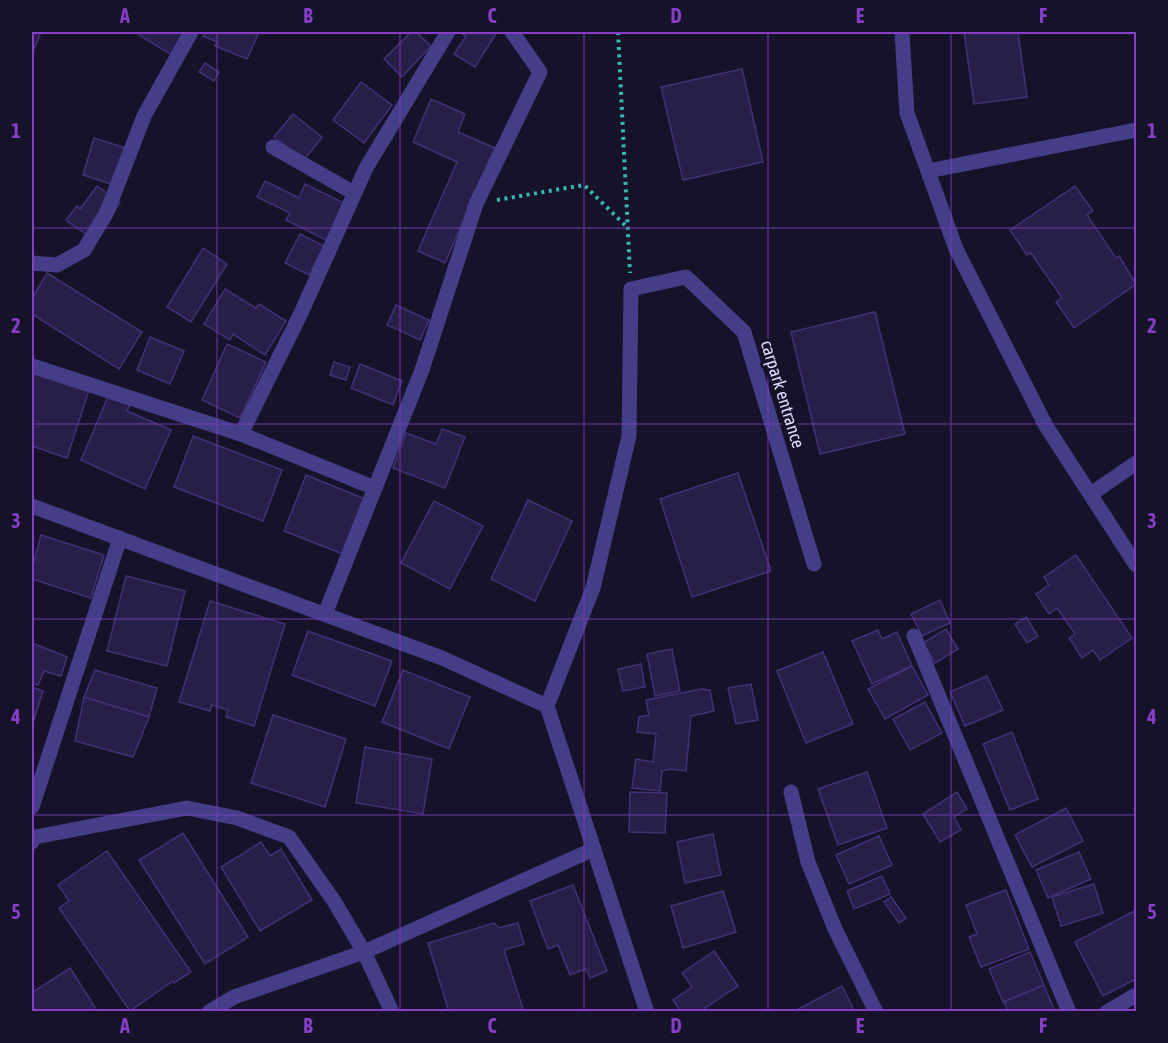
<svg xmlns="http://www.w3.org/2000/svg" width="1168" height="1043" font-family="'Asap Condensed',sans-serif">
  <rect width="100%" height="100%" fill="#161229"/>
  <g fill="#281e4a" stroke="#413175" stroke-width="1.5">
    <polygon points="32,32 41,32 32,54"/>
    <polygon points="141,32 190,32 175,57 139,35"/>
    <polygon points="205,32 259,32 247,59 215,46 217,42 203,36"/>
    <polygon points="411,32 416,32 431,46 402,77 384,59"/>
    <polygon points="459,32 497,32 475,67 454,54 466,36"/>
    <polygon points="964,32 1018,32 1027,97 974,104"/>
    <polygon points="205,63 219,72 214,81 199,72"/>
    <polygon points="742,69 763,162 683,180 661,87"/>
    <polygon points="361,82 392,105 364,143 333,120"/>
    <polygon points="431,99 465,114 458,132 495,148 445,263 418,251 457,162 413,142"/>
    <polygon points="293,114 322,137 304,160 274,137"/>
    <polygon points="94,138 132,150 120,187 83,175"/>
    <polygon points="265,181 299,198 305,184 346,204 328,241 286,220 290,213 257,197"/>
    <polygon points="97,186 120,203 94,240 66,220 77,206 80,209"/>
    <polygon points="1075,186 1093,211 1087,215 1116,258 1119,256 1136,284 1074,328 1056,302 1062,298 1031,253 1027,255 1010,230"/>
    <polygon points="300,234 324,246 309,275 285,263"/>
    <polygon points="203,248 227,264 191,322 167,307"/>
    <polygon points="47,273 142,332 119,369 32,314 32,298"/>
    <polygon points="225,289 256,308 259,304 286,321 265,355 233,334 230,340 204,324"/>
    <polygon points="396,305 429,320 420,340 387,325"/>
    <polygon points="875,312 905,434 820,454 791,332"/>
    <polygon points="150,337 184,351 170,384 137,370"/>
    <polygon points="227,344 266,362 240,418 202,400"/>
    <polygon points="334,362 350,367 346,380 330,375"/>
    <polygon points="360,364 402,381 393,405 351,388"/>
    <polygon points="32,371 89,390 67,458 32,446"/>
    <polygon points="110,392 131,402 127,411 171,430 145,489 81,460"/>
    <polygon points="442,429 465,437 445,488 393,468 406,433 436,444"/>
    <polygon points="193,436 282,470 263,521 174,487"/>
    <polygon points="738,473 771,571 692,597 660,499"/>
    <polygon points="306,475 365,499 343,554 284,531"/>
    <polygon points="528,500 572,521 535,601 491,579"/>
    <polygon points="434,501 483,526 450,589 401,563"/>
    <polygon points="41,535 104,555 91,598 32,579 32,569"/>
    <polygon points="1076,555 1132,638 1100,660 1093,650 1082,658 1069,638 1075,634 1057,608 1049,614 1036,594 1049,585 1044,577"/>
    <polygon points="126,576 185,591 167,666 107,651"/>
    <polygon points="940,600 950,623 922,636 911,614"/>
    <polygon points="210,601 285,624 254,726 226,717 228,710 212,705 210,711 179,702"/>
    <polygon points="1026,617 1038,636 1027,643 1015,624"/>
    <polygon points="946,629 958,649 935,663 923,643"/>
    <polygon points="878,630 882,639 897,632 912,666 872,684 852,641"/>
    <polygon points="308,631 392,661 375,706 292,675"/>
    <polygon points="32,643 67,657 61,676 44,671 38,685 32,683"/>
    <polygon points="672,649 680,691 655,696 647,654"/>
    <polygon points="823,652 853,724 806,743 777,671"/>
    <polygon points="641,664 645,687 623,691 618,669"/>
    <polygon points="912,666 928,695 885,719 868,689"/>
    <polygon points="95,670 157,688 149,717 84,697"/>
    <polygon points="403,670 470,697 449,749 382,722"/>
    <polygon points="987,676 1003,710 965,726 950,692"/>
    <polygon points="751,684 758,720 736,724 728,688"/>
    <polygon points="32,687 43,691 33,723 32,723"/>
    <polygon points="701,689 710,690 714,711 691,716 686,771 671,769 662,771 660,791 632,788 636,759 653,762 656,734 637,732 639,717 649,715 646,700"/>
    <polygon points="84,697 149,717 133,757 75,741"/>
    <polygon points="925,702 942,733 910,750 893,719"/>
    <polygon points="273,715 346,739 325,807 251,783"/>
    <polygon points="1012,732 1038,799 1010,810 983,744"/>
    <polygon points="365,747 432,759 423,814 356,803"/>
    <polygon points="867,772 887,828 838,845 818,789"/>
    <polygon points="630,792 667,793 665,833 629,832"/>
    <polygon points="957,792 967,809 954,817 961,830 940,842 923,814"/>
    <polygon points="1066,808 1083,841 1032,867 1015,835"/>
    <polygon points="183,833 248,937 205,964 139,860"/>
    <polygon points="713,834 721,875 685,883 677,842"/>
    <polygon points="879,836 892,865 849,884 836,855"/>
    <polygon points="261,842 270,856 281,849 312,900 260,931 221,867"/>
    <polygon points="107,851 191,972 174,983 173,981 130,1011 59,908 69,901 58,885"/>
    <polygon points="1079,852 1091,879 1048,898 1036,870"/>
    <polygon points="882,876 890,894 854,909 847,891"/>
    <polygon points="1094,884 1103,913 1061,926 1052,897"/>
    <polygon points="573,885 607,971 590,978 586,969 570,975 558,945 548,949 530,901"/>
    <polygon points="1006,890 1029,949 981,967 969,937 977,934 966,905"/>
    <polygon points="723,891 736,932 683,948 671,906"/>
    <polygon points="891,897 906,918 899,923 884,902"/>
    <polygon points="1136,910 1136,979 1103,996 1075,942"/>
    <polygon points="494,923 499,928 518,923 524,944 504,950 524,1012 449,1012 428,943"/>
    <polygon points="714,951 738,986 705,1008 708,1012 681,1012 673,1000 692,987 682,973"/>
    <polygon points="1030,952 1044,985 1003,1002 989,969"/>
    <polygon points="70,968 98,1012 32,1012 32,989 33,992"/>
    <polygon points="1044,985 1055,1012 1008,1012 1004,1002"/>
    <polygon points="842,986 855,1012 793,1012"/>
  </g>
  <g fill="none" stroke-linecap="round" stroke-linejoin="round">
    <g stroke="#35b8b4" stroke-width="4" stroke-dasharray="3 4.5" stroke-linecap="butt">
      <polyline points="618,32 630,273"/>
      <polyline points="497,200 584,185 627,227"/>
    </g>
    <g stroke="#433e87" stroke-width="15">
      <polyline points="902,32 907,113 956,249 1046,426 1136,565"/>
      <polyline points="273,147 354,193"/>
      <polyline points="928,171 1136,130"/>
      <polyline points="32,263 57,265 84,250 107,212 144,116 191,32"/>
      <polyline points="32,366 241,434 375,488 325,614"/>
      <polyline points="241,434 301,313 366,168 448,32"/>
      <polyline points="375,488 422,370 476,204 540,72 512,32"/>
      <polyline points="1091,494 1136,463"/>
      <polyline points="32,506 442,658 547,706 647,1012"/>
      <polyline points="914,636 1069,1012"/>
      <polyline points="547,706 593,588 629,436 631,289 686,277 744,332 814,564"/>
      <polyline points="791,792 808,862 835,929 876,1012"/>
      <polyline points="32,807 120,538"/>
      <polyline points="32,842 35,837 187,808 237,818 289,837 334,901 364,952 392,1012"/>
      <polyline points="209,1012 234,997 364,952 594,849"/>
      <polyline points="1107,1012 1136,995"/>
    </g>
  </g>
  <path fill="none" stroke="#853ec5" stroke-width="1.5" stroke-opacity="0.55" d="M217,32V1012M400,32V1012M584,32V1012M768,32V1012M951,32V1012M32,228H1136M32,424H1136M32,619H1136M32,815H1136"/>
  <g text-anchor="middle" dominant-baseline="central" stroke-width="6" stroke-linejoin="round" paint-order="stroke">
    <g font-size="18" fill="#e0dbfe" stroke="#161229">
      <text transform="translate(783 394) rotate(73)">carpark entrance</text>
    </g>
  </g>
  <rect width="1168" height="1043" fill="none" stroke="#161229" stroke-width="66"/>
  <rect x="33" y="33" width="1102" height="977" fill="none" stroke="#853ec5" stroke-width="2"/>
  <g font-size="20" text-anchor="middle" font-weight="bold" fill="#853ec5">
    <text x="125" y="23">A</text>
    <text x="308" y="23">B</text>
    <text x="492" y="23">C</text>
    <text x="676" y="23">D</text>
    <text x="860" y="23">E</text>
    <text x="1043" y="23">F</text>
    <text x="16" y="138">1</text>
    <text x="1152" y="138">1</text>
    <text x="16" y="333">2</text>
    <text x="1152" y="333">2</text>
    <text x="16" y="528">3</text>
    <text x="1152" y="528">3</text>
    <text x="16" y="724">4</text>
    <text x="1152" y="724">4</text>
    <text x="16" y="919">5</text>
    <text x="1152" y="919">5</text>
    <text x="125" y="1033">A</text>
    <text x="308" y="1033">B</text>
    <text x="492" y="1033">C</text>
    <text x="676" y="1033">D</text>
    <text x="860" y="1033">E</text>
    <text x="1043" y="1033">F</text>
  </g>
</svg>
